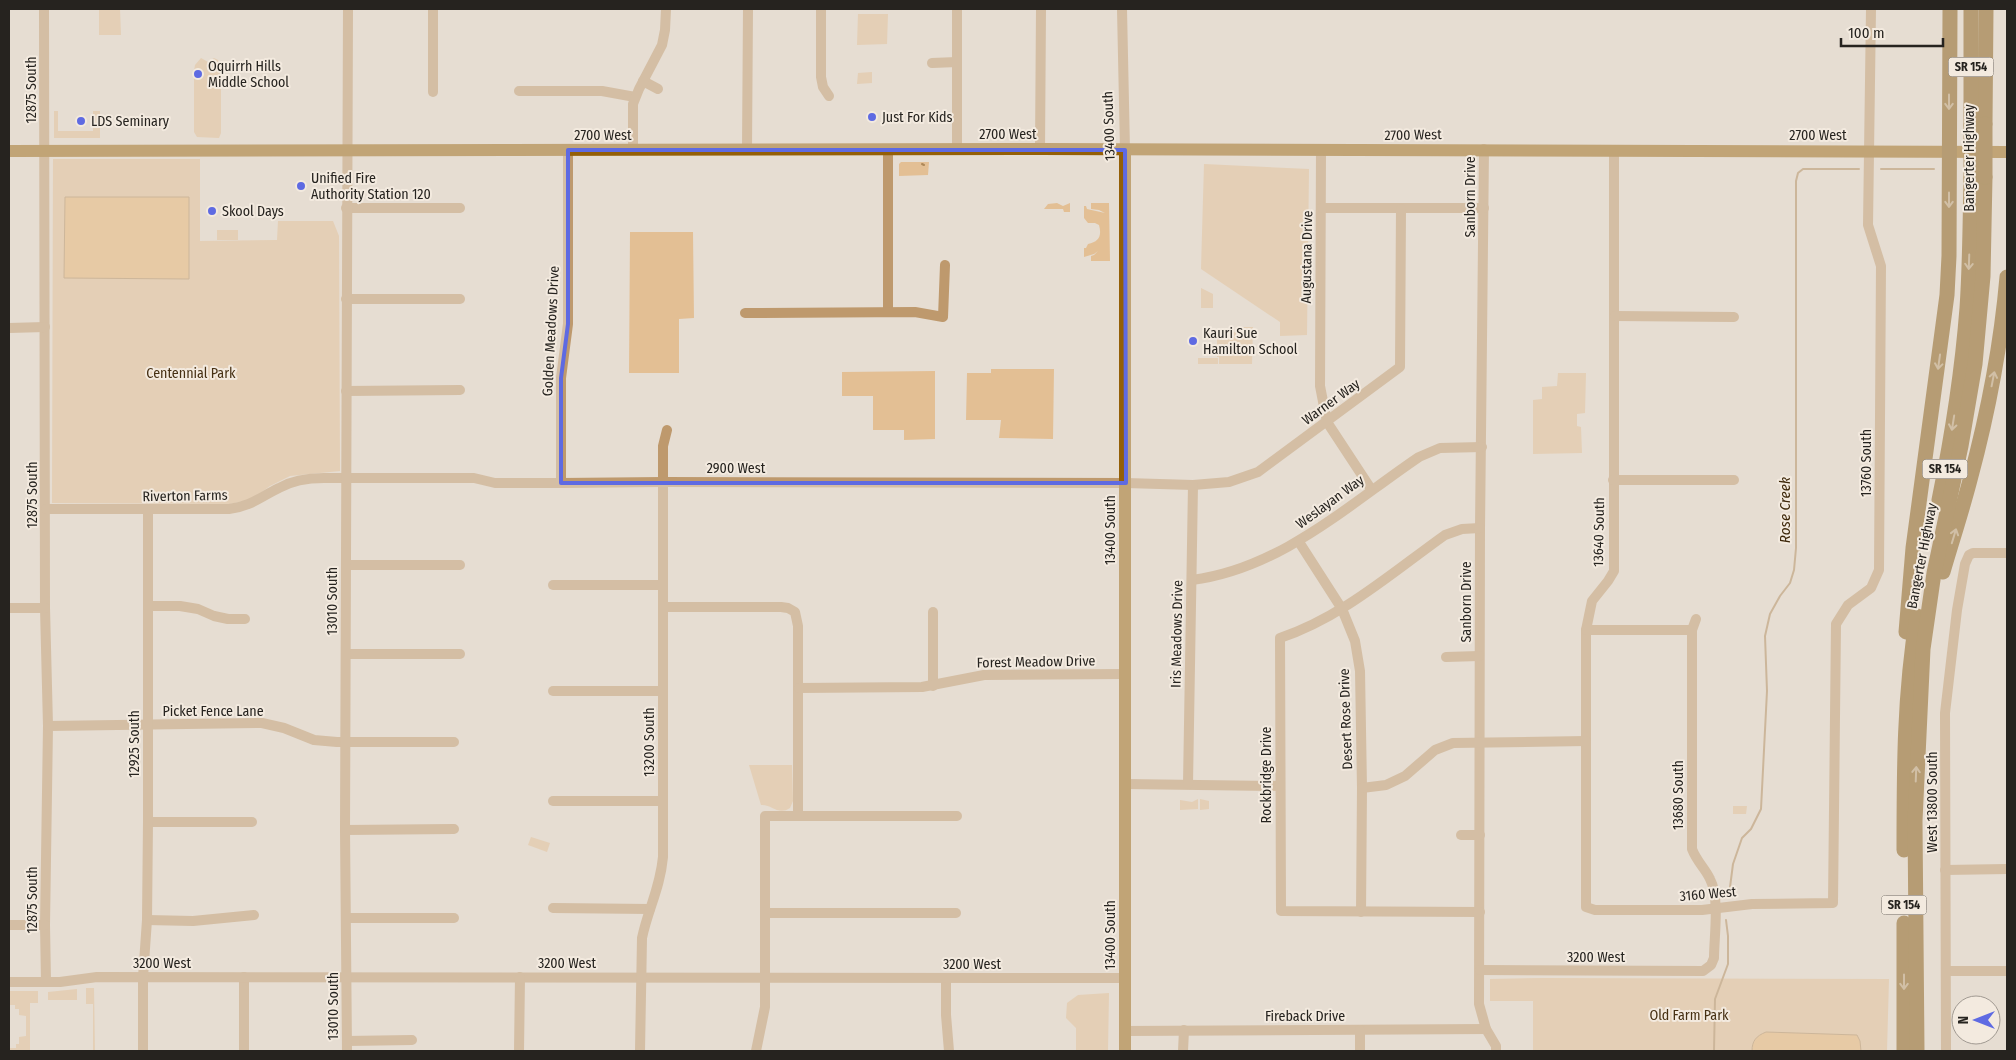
<svg xmlns="http://www.w3.org/2000/svg" width="2016" height="1060" font-family="'Fira Sans Condensed',sans-serif">
  <rect width="100%" height="100%" fill="#e6ddd2"/>
  <g fill="#e3bf94">
    <polygon points="99,9 120,9 121,35 99,35"/>
    <polygon points="858,14 888,14 887,44 857,45"/>
    <polygon points="201,58 208,62 214,58 218,60 221,67 221,133 219,138 197,137 194,132 194,71 195,65"/>
    <polygon points="872,72 872,83 857,84 858,73"/>
    <polygon points="54,111 58,111 58,131 93,131 93,111 100,111 100,138 54,138"/>
    <polygon points="53,159 200,159 200,241 277,240 278,221 333,221 339,236 340,471 290,476 270,486 252,499 230,504 52,503"/>
    <polygon points="901,162 929,162 928,175 899,176 899,164"/>
    <polygon points="1204,164 1309,169 1307,335 1280,336 1280,322 1201,269"/>
    <polygon points="1057,203 1063,206 1070,203 1070,212 1064,212 1063,209 1044,209 1048,204"/>
    <path d="M1091,203H1109L1110,261H1091V256L1094,255L1098,251L1094,254L1084,257V248H1086L1088,244C1099,242 1102,236 1099,225L1095,223H1088L1084,218V206H1086L1087,209L1105,213L1099,210L1091,209Z"/>
    <rect x="217" y="230" width="21" height="10"/>
    <polygon points="630,232 693,232 694,318 679,319 679,373 629,373"/>
    <polygon points="1201,288 1213,294 1213,308 1201,308"/>
    <polygon points="1239,327 1253,327 1252,364 1219,364 1219,357 1217,357 1217,333 1239,332"/>
    <rect x="1198" y="358" width="20" height="6"/>
    <polygon points="991,369 1054,369 1053,439 999,438 1001,420 966,420 967,373 991,373"/>
    <polygon points="935,371 935,439 904,440 904,430 873,430 873,396 842,396 842,372"/>
    <polygon points="1558,373 1586,373 1585,413 1577,414 1577,426 1581,427 1582,453 1533,454 1533,400 1542,399 1542,387 1557,386"/>
    <path d="M749,765H792L793,801L790,808C778,816 772,804 761,805Z"/>
    <polygon points="1198,799 1198,809 1180,810 1180,800 1192,802"/>
    <polygon points="1200,799 1209,801 1209,809 1200,810"/>
    <polygon points="1733,806 1747,806 1746,814 1733,814"/>
    <polygon points="531,837 550,843 547,852 528,845"/>
    <polygon points="1543,978 1889,979 1887,1051 1533,1051 1533,1001 1490,1001 1490,979"/>
    <polygon points="86,988 94,988 95,1051 93,1051 93,1004 86,1004"/>
    <polygon points="77,989 77,1000 48,1000 48,992"/>
    <polygon points="9,991 38,991 38,1003 30,1003 30,1050 9,1050 9,1048 16,1048 16,1044 19,1044 19,1037 26,1036 26,1016 19,1015 19,1009 15,1009 15,1005 9,1005"/>
    <polygon points="1109,993 1108,1051 1076,1051 1076,1028 1066,1018 1067,1003 1078,995"/>
  </g>
  <g fill="#e8b370" stroke="#ae8858">
    <polygon points="65,197 189,197 189,279 64,278"/>
    <path d="M1766,1032L1857,1035L1860,1041L1861,1051H1752C1752,1041 1756,1036 1766,1032Z"/>
  </g>
  <g fill="none" stroke-linecap="round" stroke-linejoin="round">
    <g stroke="#ae8858" stroke-width="2">
      <polyline points="922,164 924,165"/>
      <polyline points="1881,169 1934,169"/>
      <polyline points="1729,895 1733,864 1742,838 1751,829 1761,809 1767,691 1765,636 1770,614 1780,596 1790,583 1794,570 1796,548 1796,181 1798,173 1803,169 1859,169"/>
      <polyline points="1714,1051 1715,999 1728,964 1728,936 1726,920"/>
    </g>
    <g stroke="#be996d" stroke-width="10">
      <polyline points="44,9 45,608 48,726 45,925 46,982"/>
      <polyline points="821,9 821,77 823,87 829,96"/>
      <polyline points="1122,9 1125,150"/>
      <polyline points="932,63 957,62"/>
      <polyline points="643,81 658,89"/>
      <polyline points="519,91 602,91 635,97"/>
      <polyline points="433,92 433,9"/>
      <polyline points="747,149 748,9"/>
      <polyline points="957,149 957,9"/>
      <polyline points="1040,149 1041,9"/>
      <polyline points="1484,149 1480,528 1479,1004 1486,1029 1496,1046 1496,1051"/>
      <polyline points="633,150 633,104 639,89 662,45 665,30 666,9"/>
      <polyline points="1321,151 1320,386 1327,422 1371,489"/>
      <polyline points="1614,151 1614,571 1608,581 1592,601 1586,630 1586,907 1595,910 1702,910 1752,904 1833,903 1836,624 1848,605 1871,588 1879,570 1881,266 1868,225 1871,9"/>
      <polyline points="346,208 460,208"/>
      <polyline points="1322,208 1484,208"/>
      <polyline points="346,299 460,299"/>
      <polyline points="888,312 888,149"/>
      <polyline points="745,313 915,312 943,317 945,265"/>
      <polyline points="1615,316 1734,317"/>
      <polyline points="9,328 45,327"/>
      <polyline points="346,391 460,390"/>
      <polyline points="1613,480 1734,480"/>
      <polyline points="561,483 561,378 568,324 568,150"/>
      <path d="M46,509H229C252,506 260,497 279,488C293,480 309,478 324,478H474L495,483H561L663,482L1126,483L1193,485L1229,482L1258,472L1400,367L1401,209"/>
      <polyline points="1299,542 1342,609 1355,641 1360,671 1362,788 1361,912"/>
      <polyline points="346,565 460,565"/>
      <path d="M1192,580C1280,569 1348,505 1419,457L1440,448L1482,447"/>
      <polyline points="553,585 663,585"/>
      <polyline points="149,606 180,606 198,609 214,616 228,619 245,619"/>
      <polyline points="663,607 781,607 788,608 795,612 798,626 798,816"/>
      <polyline points="9,608 45,608"/>
      <polyline points="933,612 933,686"/>
      <polyline points="1586,630 1692,630"/>
      <polyline points="346,654 460,654"/>
      <polyline points="1446,657 1479,656"/>
      <polyline points="799,688 922,687 984,675 1125,674"/>
      <polyline points="553,691 663,691"/>
      <polyline points="48,726 262,723 284,728 314,740 337,742 454,742"/>
      <polyline points="1125,784 1280,786"/>
      <polyline points="1188,784 1193,485"/>
      <polyline points="1362,788 1386,785 1405,776 1435,750 1453,743 1586,741"/>
      <polyline points="553,801 663,801"/>
      <polyline points="148,822 252,822"/>
      <polyline points="345,830 454,829"/>
      <polyline points="1461,835 1480,835"/>
      <polyline points="1945,870 2007,869"/>
      <polyline points="553,908 650,909"/>
      <path d="M1480,912L1281,911L1280,638C1341,618 1393,572 1445,535L1462,529L1480,528"/>
      <polyline points="765,913 956,913"/>
      <polyline points="346,918 454,918"/>
      <polyline points="147,920 193,921 254,915"/>
      <polyline points="9,925 45,925"/>
      <path d="M1480,970L1703,971L1711,965L1714,958C1714,937 1720,898 1710,879C1705,868 1697,862 1692,849V630L1696,619"/>
      <polyline points="1946,971 2007,971"/>
      <polyline points="244,977 244,1051"/>
      <polyline points="946,978 946,1015 949,1051"/>
      <polyline points="9,982 60,982 97,977 1125,978"/>
      <polyline points="1125,1031 1486,1029"/>
      <polyline points="347,1041 412,1040"/>
      <polyline points="143,1050 143,977 147,920 148,822 148,510"/>
      <polyline points="347,1051 345,830 348,9"/>
      <polyline points="519,1051 520,977"/>
      <path d="M640,1051L642,938C648,909 660,889 663,857V446L667,430"/>
      <polyline points="756,1051 765,1007 765,816 957,816"/>
      <polyline points="1183,1051 1184,1030"/>
      <polyline points="1360,1051 1360,1030"/>
      <polyline points="1946,1051 1945,713 1957,610 1965,564 1969,555 1973,553 2007,553"/>
    </g>
    <g stroke="#945f07" stroke-width="12">
      <polyline points="9,151 1040,149 2007,152"/>
      <polyline points="1125,1051 1125,150"/>
    </g>
    <g stroke="#7c4f03" stroke-width="15">
      <polyline points="1985,124 1986,9"/>
      <polyline points="1971,125 1971,9"/>
      <path d="M1939,500C1952,436 1962,373 1967,308C1970,265 1970,221 1971,178"/>
      <path d="M1943,572C1952,541 1962,511 1970,480C1988,413 2001,346 2007,277"/>
      <polyline points="1906,632 1913,548 1947,295 1949,256 1950,9"/>
      <path d="M1904,850C1904,771 1904,694 1917,616"/>
      <polyline points="1904,923 1904,1051"/>
      <polyline points="1917,1051 1915,821 1923,649 1934,573 1961,446 1975,364 1983,276 1985,177"/>
    </g>
    <g stroke="#7c4f03" stroke-width="15">
      <polyline points="1985,177 1985,124"/>
      <polyline points="1971,178 1971,125"/>
    </g>
  </g>
  <defs><path id="oneway-shaft" d="M-6 0H5M1.5-3L5.5 0L1.5 3" fill="none" stroke-width="1.6" stroke-linecap="round" stroke-linejoin="round" transform="scale(1.25)"/></defs>
  <g stroke="#b89c71">
    <use href="#oneway-shaft" transform="translate(1949 102) rotate(90)"/>
    <use href="#oneway-shaft" transform="translate(1949 200) rotate(90)"/>
    <use href="#oneway-shaft" transform="translate(1969 262) rotate(92)"/>
    <use href="#oneway-shaft" transform="translate(1939 362) rotate(98)"/>
    <use href="#oneway-shaft" transform="translate(1993 379) rotate(-79)"/>
    <use href="#oneway-shaft" transform="translate(1953 423) rotate(99)"/>
    <use href="#oneway-shaft" transform="translate(1954 536) rotate(-73)"/>
    <use href="#oneway-shaft" transform="translate(1916 774) rotate(-88)"/>
    <use href="#oneway-shaft" transform="translate(1904 982) rotate(90)"/>
  </g>
  <path d="M0 0H2016V1060H0ZM568,150H1125L1126,483H561V378L568,324Z" fill="#e6ddd2" fill-opacity=".55" fill-rule="evenodd"/>
  <path fill="none" stroke="#5e6ae2" stroke-width="4" stroke-linejoin="round" d="M568,150H1125L1126,483H561V378L568,324Z"/>
  <g fill="#5e6ae2" stroke="#f3eadf" stroke-width="2">
    <circle cx="198" cy="74" r="5"/>
    <circle cx="872" cy="117" r="5"/>
    <circle cx="81" cy="121" r="5"/>
    <circle cx="301" cy="186" r="5"/>
    <circle cx="212" cy="211" r="5"/>
    <circle cx="1193" cy="341" r="5"/>
  </g>
  <g text-anchor="middle" dominant-baseline="central" stroke-width="4" stroke-linejoin="round" paint-order="stroke">
    <g fill="#f3eadf" stroke="#645f59" stroke-width="1">
      <rect x="1948.5" y="57.5" width="45" height="19" rx="4"/>
      <rect x="1922.5" y="459.5" width="45" height="19" rx="4"/>
      <rect x="1881.5" y="895.5" width="45" height="19" rx="4"/>
    </g>
    <g font-size="12" font-weight="bold" fill="#26231f">
      <text x="1971" y="67">SR 154</text>
      <text x="1945" y="469">SR 154</text>
      <text x="1904" y="905">SR 154</text>
    </g>
    <g font-size="14" fill="#26231f" stroke="#f3eadf" text-anchor="start">
      <text x="208" y="66">Oquirrh Hills<tspan x="208" dy="16">Middle School</tspan></text>
      <text x="882" y="117">Just For Kids</text>
      <text x="91" y="121">LDS Seminary</text>
      <text x="311" y="178">Unified Fire<tspan x="311" dy="16">Authority Station 120</tspan></text>
      <text x="222" y="211">Skool Days</text>
      <text x="1203" y="333">Kauri Sue<tspan x="1203" dy="16">Hamilton School</tspan></text>
    </g>
    <g font-size="14" fill="#26231f" stroke="#f3eadf">
      <text transform="translate(31 90) rotate(-90)">12875 South</text>
      <text transform="translate(1109 126) rotate(-92)">13400 South</text>
      <text x="1008" y="134">2700 West</text>
      <text x="603" y="135">2700 West</text>
      <text transform="translate(1413 135) rotate(-1)">2700 West</text>
      <text x="1818" y="135">2700 West</text>
      <text transform="translate(1969 158) rotate(-90)">Bangerter Highway</text>
      <text transform="translate(1470 197) rotate(-90)">Sanborn Drive</text>
      <text transform="translate(1307 257) rotate(-89)">Augustana Drive</text>
      <text transform="translate(551 331) rotate(-87)">Golden Meadows Drive</text>
      <text transform="translate(1331 402) rotate(-36)">Warner Way</text>
      <text transform="translate(1866 463) rotate(-90)">13760 South</text>
      <text x="736" y="468">2900 West</text>
      <text transform="translate(32 495) rotate(-90)">12875 South</text>
      <text transform="translate(185 496) rotate(-1)">Riverton Farms</text>
      <text transform="translate(1330 502) rotate(-36)">Weslayan Way</text>
      <text transform="translate(1110 530) rotate(-90)">13400 South</text>
      <text transform="translate(1599 532) rotate(-89)">13640 South</text>
      <text transform="translate(1922 556) rotate(-79)">Bangerter Highway</text>
      <text transform="translate(332 601) rotate(-90)">13010 South</text>
      <text transform="translate(1466 602) rotate(-90)">Sanborn Drive</text>
      <text transform="translate(1177 634) rotate(-89)">Iris Meadows Drive</text>
      <text transform="translate(1036 662) rotate(-1)">Forest Meadow Drive</text>
      <text x="213" y="711">Picket Fence Lane</text>
      <text transform="translate(1346 719) rotate(-92)">Desert Rose Drive</text>
      <text transform="translate(649 742) rotate(-90)">13200 South</text>
      <text transform="translate(134 744) rotate(-90)">12925 South</text>
      <text transform="translate(1266 775) rotate(-90)">Rockbridge Drive</text>
      <text transform="translate(1678 795) rotate(-90)">13680 South</text>
      <text transform="translate(1932 802) rotate(-90)">West 13800 South</text>
      <text transform="translate(1708 894) rotate(-5)">3160 West</text>
      <text transform="translate(32 900) rotate(-90)">12875 South</text>
      <text transform="translate(1110 935) rotate(-90)">13400 South</text>
      <text x="1596" y="957">3200 West</text>
      <text x="162" y="963">3200 West</text>
      <text x="567" y="963">3200 West</text>
      <text x="972" y="964">3200 West</text>
      <text transform="translate(333 1006) rotate(-90)">13010 South</text>
      <text x="1305" y="1016">Fireback Drive</text>
    </g>
    <g font-size="14" fill="#463013" stroke="#f3eadf">
      <text x="191" y="373">Centennial Park</text>
      <text x="1689" y="1015">Old Farm Park</text>
    </g>
    <g font-size="15" font-style="italic" fill="#3d2709" stroke="#f3eadf">
      <text transform="translate(1785 510) rotate(-90)">Rose Creek</text>
    </g>
  </g>
  <rect width="2016" height="1060" fill="none" stroke="#26231f" stroke-width="20"/>
  <g transform="translate(1976 1020) rotate(270)"><circle r="24" fill="#f3eadf" stroke="#a19a92"/>
  <path d="M0-4L9 19L0 12L-9 19Z" fill="#5e6ae2"/>
  <text y="-8" font-size="14" font-weight="bold" text-anchor="middle" fill="#26231f">N</text>
  </g>
  <path d="M1841 38v8h102v-8" fill="none" stroke="#26231f" stroke-width="2.5"/>
  <text x="1848" y="38" font-size="15" fill="#26231f" stroke="#f3eadf" stroke-width="4" paint-order="stroke">100 m</text>
</svg>
